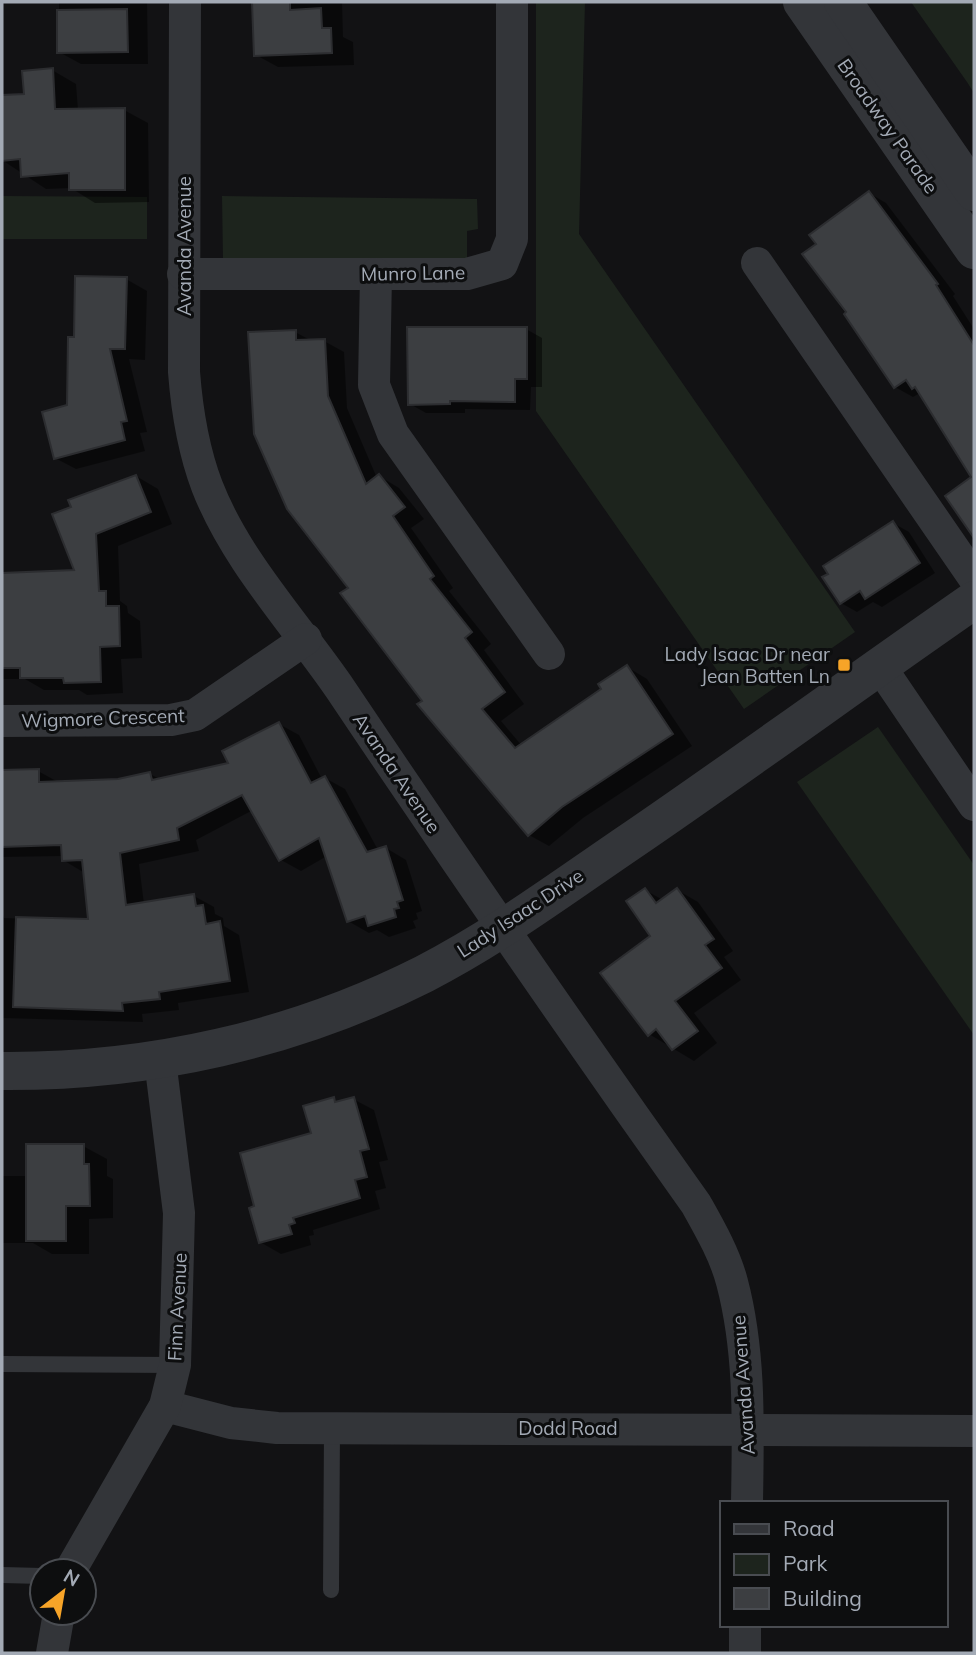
<svg xmlns="http://www.w3.org/2000/svg" width="976" height="1655" font-family="Mulish,sans-serif">
  <rect width="100%" height="100%" fill="#121214"/>
  <g fill="#1d241d">
    <polygon points="536,2 585,2 579,234 855,632 744,709 536,411"/>
    <polygon points="911,2 974,2 974,93 967,82"/>
    <polygon points="2,196 147,197 147,239 2,239"/>
    <polygon points="222,196 477,199 478,229 467,231 467,261 223,259"/>
    <polygon points="878,727 974,865 974,1035 797,782"/>
  </g>
  <g fill="#0007">
    <polygon points="59,2 147,2 148,64 81,64 59,52"/>
    <polygon points="253,2 342,2 343,37 353,42 354,65 278,67 256,55"/>
    <polygon points="52,70 76,84 78,110 124,110 148,123 149,202 95,203 71,188 46,189 2,160 2,97 26,95"/>
    <polygon points="869,193 886,203 955,294 953,296 974,329 974,528 967,524 974,478 920,393 913,397 895,387 805,254"/>
    <polygon points="126,279 147,291 145,360 129,359 147,432 140,433 145,451 76,469 55,458 69,407 75,339"/>
    <polygon points="526,329 542,338 542,387 531,387 530,410 465,409 465,413 426,413 410,404"/>
    <polygon points="295,332 312,341 324,341 344,352 347,408 377,478 379,476 399,488 424,519 411,528 453,588 449,591 491,644 484,650 524,704 501,721 522,746 603,689 627,667 647,679 692,746 583,818 549,846 529,835 444,738 419,704 424,701 351,588 289,508"/>
    <polygon points="136,476 158,489 172,524 118,546 120,601 127,606 128,613 140,621 142,658 121,659 123,693 87,695 79,690 44,690 25,679 2,679 2,575 76,571 54,515"/>
    <polygon points="893,523 909,532 935,573 882,607 873,602 857,612 841,603"/>
    <polygon points="279,724 299,735 322,779 325,778 345,789 378,850 386,848 406,860 422,911 416,913 418,919 413,921 416,928 389,937 377,930 369,933 348,921 327,856 301,871 281,860 253,810 196,840 199,851 139,864 144,904 194,896 214,907 215,914 223,918 224,926 239,935 249,992 178,1003 179,1010 142,1014 143,1022 2,1018 2,913 4,918 90,921 83,872 63,860 63,856 2,857 2,771 38,771 58,782 118,781 150,774 161,780 231,764"/>
    <polygon points="645,890 663,900 677,890 698,902 733,951 724,957 741,980 694,1013 717,1043 694,1061 649,1034 653,936"/>
    <polygon points="333,1099 339,1103 353,1099 374,1110 388,1160 379,1162 386,1188 375,1191 380,1209 313,1230 314,1235 309,1236 311,1245 281,1254 260,1242 257,1208 313,1135"/>
    <polygon points="83,1146 107,1159 107,1176 113,1179 113,1218 89,1219 89,1254 52,1254 33,1243 2,1243 2,1176 28,1176"/>
  </g>
  <g fill="#3c3e41" stroke="#2c2d30" stroke-width="2">
    <polygon points="252,2 290,2 290,10 321,8 322,28 331,28 332,53 254,56"/>
    <polygon points="127,9 128,52 57,53 57,10"/>
    <polygon points="53,68 55,109 125,108 125,190 69,190 69,173 21,177 20,159 2,161 2,95 24,94 22,71"/>
    <polygon points="869,191 938,284 936,285 974,345 974,538 945,496 971,477 915,387 912,389 906,380 894,388 844,314 846,312 802,254 816,244 809,235"/>
    <polygon points="75,276 127,277 125,349 110,349 127,421 121,422 125,440 54,459 42,412 67,405 68,337 74,337"/>
    <polygon points="407,327 527,327 527,379 515,379 515,402 450,401 450,404 408,405"/>
    <polygon points="296,330 296,340 325,339 328,396 366,484 379,474 405,507 393,516 434,576 430,579 472,632 465,638 505,692 482,709 515,748 601,689 598,684 627,665 673,734 562,807 528,836 417,704 422,701 340,593 348,588 287,509 254,434 248,332"/>
    <polygon points="136,475 151,512 96,534 99,591 106,591 106,606 119,606 120,646 100,647 101,682 64,683 63,678 20,678 20,668 2,668 2,573 74,570 52,514 71,507 68,500"/>
    <polygon points="893,521 920,563 865,599 860,591 840,604 822,577 828,574 823,566"/>
    <polygon points="279,722 311,783 325,776 367,852 386,846 403,900 397,902 399,908 394,909 396,917 368,926 365,916 347,922 319,838 279,861 242,795 177,828 179,840 120,853 126,905 194,894 196,906 203,905 206,924 220,921 230,981 159,992 160,999 122,1003 123,1011 13,1007 16,917 88,919 82,860 62,861 61,845 2,847 2,770 39,769 39,782 118,779 150,772 152,780 228,763 222,751"/>
    <polygon points="645,888 656,903 677,888 714,939 705,945 722,968 675,1001 698,1031 672,1050 656,1029 648,1036 600,973 650,936 626,901"/>
    <polygon points="334,1097 335,1102 354,1097 369,1149 360,1151 367,1177 355,1180 360,1198 293,1218 295,1223 289,1225 292,1234 259,1243 249,1208 254,1206 240,1153 311,1133 303,1106"/>
    <polygon points="26,1144 84,1144 84,1164 89,1164 90,1206 66,1206 66,1241 26,1241"/>
  </g>
  <g fill="none" stroke-linecap="round" stroke-linejoin="round">
    <g stroke="#333539" stroke-width="16">
      <polyline points="2,1364 175,1365"/>
      <polyline points="2,1575 42,1576"/>
      <polyline points="331,1590 332,1428"/>
    </g>
    <g stroke="#333539" stroke-width="32">
      <path d="M185,2L184,372C187,411 193,449 207,486C236,561 296,624 341,690C457,863 575,1034 696,1204C710,1229 725,1255 732,1282C751,1354 748,1430 747,1503"/>
      <polyline points="757,263 974,578"/>
      <polyline points="183,274 467,274 502,264 512,239 512,2"/>
      <polyline points="376,274 374,385 393,434 549,654"/>
      <polyline points="879,665 974,805"/>
      <polyline points="2,721 171,720 195,715 306,639"/>
      <polyline points="165,1406 231,1423 277,1428 974,1431"/>
      <polyline points="70,1571 165,1406 175,1365 179,1213 160,1060"/>
      <polyline points="52,1653 59,1613"/>
      <polyline points="745,1653 745,1625"/>
    </g>
    <g stroke="#333539" stroke-width="38">
      <polyline points="802,2 974,250"/>
      <polyline points="843,2 974,192"/>
      <path d="M2,1071C149,1072 293,1040 424,974C498,936 566,885 634,839C748,761 860,679 974,600"/>
    </g>
  </g>
  <rect fill="#f7a428" stroke="#0d0e0f" stroke-width="2.5" x="837" y="658" width="14" height="14" rx="3.5"/>
  <g text-anchor="middle" dominant-baseline="central" stroke-width="6" stroke-linejoin="round" paint-order="stroke">
    <g font-size="19" fill="#a3aab5" stroke="#0d0e0f">
      <text transform="translate(888 126) rotate(55)">Broadway Parade</text>
      <text transform="translate(184 246) rotate(-90)">Avanda Avenue</text>
      <text transform="translate(413 273) rotate(-1)">Munro Lane</text>
      <text transform="translate(103 718) rotate(-2)">Wigmore Crescent</text>
      <text transform="translate(397 773) rotate(56)">Avanda Avenue</text>
      <text transform="translate(520 913) rotate(-33)">Lady Isaac Drive</text>
      <text transform="translate(177 1307) rotate(-87)">Finn Avenue</text>
      <text transform="translate(743 1385) rotate(-94)">Avanda Avenue</text>
      <text x="568" y="1428">Dodd Road</text>
    </g>
    <g font-size="19" fill="#a3aab5" stroke="#0d0e0f" text-anchor="end">
      <text x="830" y="654">Lady Isaac Dr near<tspan x="830" dy="22">Jean Batten Ln</tspan></text>
    </g>
  </g>
  <rect width="976" height="1655" fill="none" stroke="#a3aab5" stroke-width="7"/>
  <rect x="720" y="1501" width="228" height="126" fill="#0d0e0f" stroke="#494c51" stroke-width="2"/>
  <rect x="734" y="1524" width="35" height="10" fill="#333539" stroke="#494c51" stroke-width="2"/>
  <text x="783" y="1536" font-size="21" fill="#a3aab5">Road</text>
  <rect x="734" y="1554" width="35" height="21" fill="#1d241d" stroke="#494c51" stroke-width="2"/>
  <text x="783" y="1571" font-size="21" fill="#a3aab5">Park</text>
  <rect x="734" y="1588" width="35" height="21" fill="#3c3e41" stroke="#494c51" stroke-width="2"/>
  <text x="783" y="1606" font-size="21" fill="#a3aab5">Building</text>
  <g transform="translate(63 1592) rotate(31)"><circle r="33" fill="#0d0e0f" stroke="#494c51" stroke-width="2"/>
  <path d="M0-5L12 26L0 18L-12 26Z" fill="#f7a428"/>
  <text y="-10" font-size="19" font-weight="bold" text-anchor="middle" fill="#a3aab5">N</text>
  </g>
</svg>
